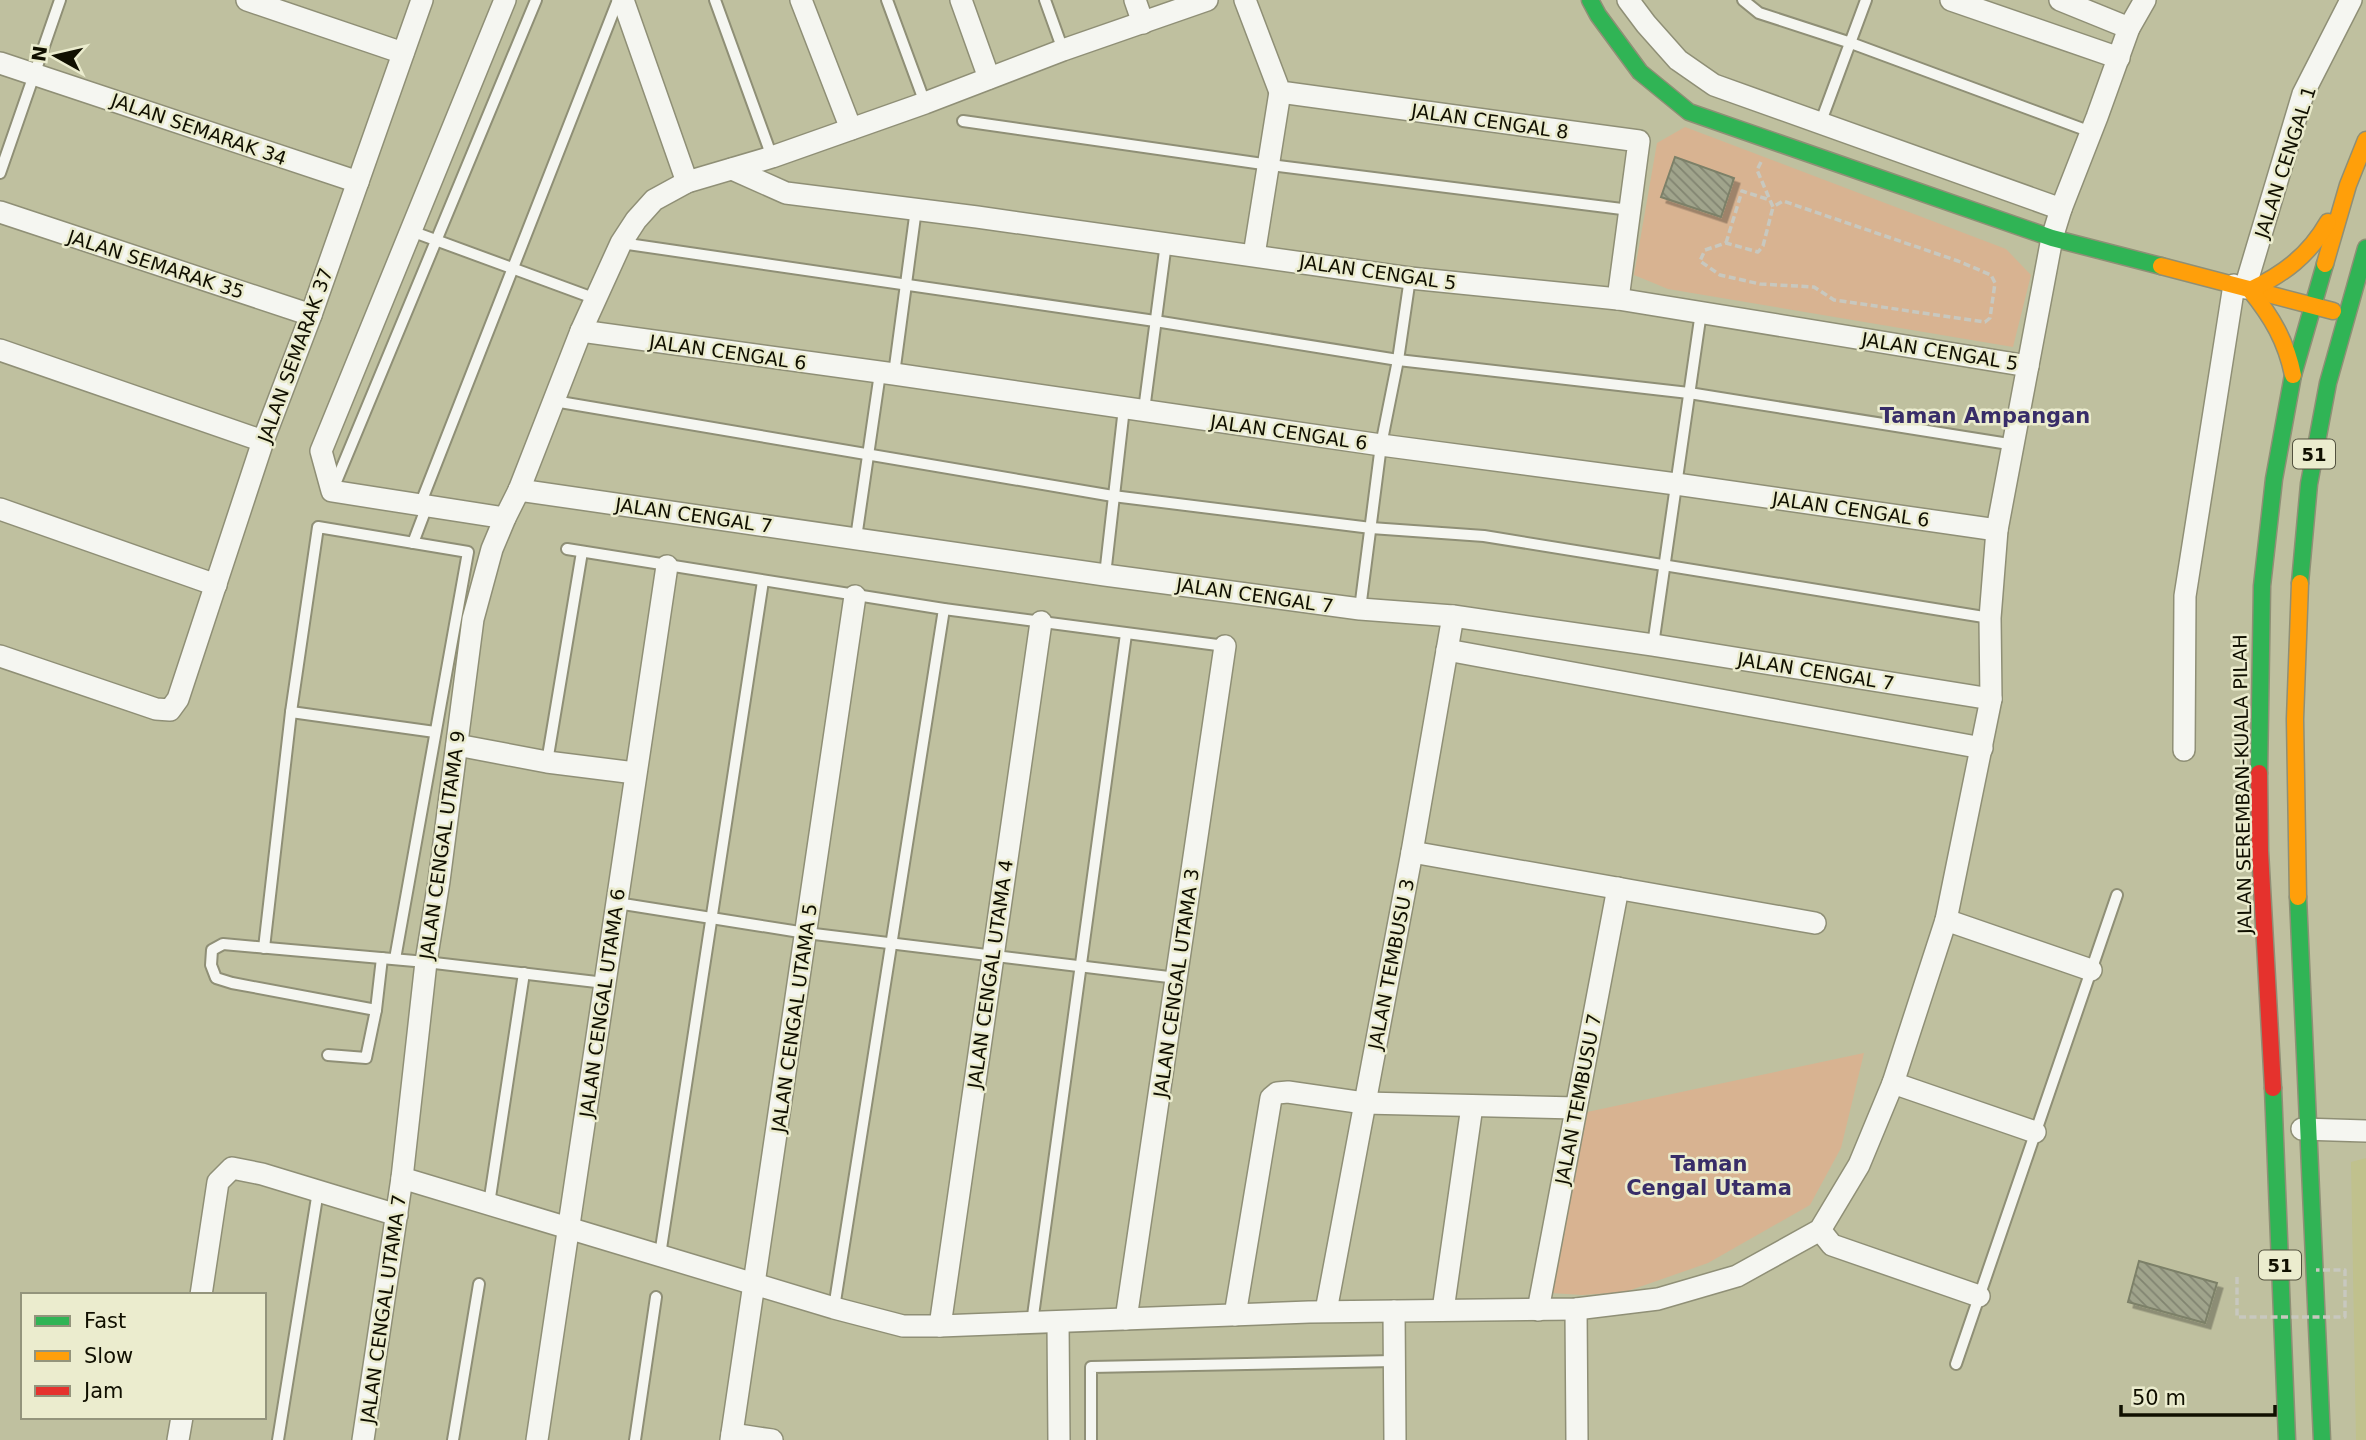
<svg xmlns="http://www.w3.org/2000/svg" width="2366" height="1440" font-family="'DejaVu Sans',sans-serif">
  <defs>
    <pattern id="building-back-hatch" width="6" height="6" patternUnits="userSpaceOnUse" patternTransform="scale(1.75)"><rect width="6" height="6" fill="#a0a48c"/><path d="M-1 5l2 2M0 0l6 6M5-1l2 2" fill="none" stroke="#818470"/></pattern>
    <filter id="shadow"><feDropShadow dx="5.5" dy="5.5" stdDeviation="0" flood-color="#0004"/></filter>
  </defs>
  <rect width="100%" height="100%" fill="#bfc09f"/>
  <polygon fill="#c0c18d" points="2366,1158 2366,1440 2356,1440 2351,1162"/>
  <g fill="#d8b391">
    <polygon points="1685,127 2006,249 2031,275 2013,347 1668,289 1634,275 1657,143"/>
    <polygon points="1864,1053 1841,1148 1810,1205 1708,1263 1625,1292 1582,1295 1551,1293 1587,1112"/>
  </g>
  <g fill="url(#building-back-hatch)" stroke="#7c8068" stroke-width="2" filter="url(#shadow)">
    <polygon points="1675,157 1734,178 1721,217 1661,197"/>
    <polygon points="2139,1261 2217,1283 2205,1323 2128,1302"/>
  </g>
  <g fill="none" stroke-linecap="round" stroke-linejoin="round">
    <g stroke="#8f8f76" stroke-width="14">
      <g id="lane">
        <polyline points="715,0 772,157"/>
        <polyline points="887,0 925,103"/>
        <polyline points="1045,0 1063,50"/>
        <polyline points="1743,0 1759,13 1851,43 2091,132"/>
        <polyline points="963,121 1270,165 1630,210"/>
        <polyline points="1820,124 1866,0"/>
        <polyline points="0,173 60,0"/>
        <polyline points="411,231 596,299"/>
        <polyline points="621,243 1155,321 1398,360 1689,393 2015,445"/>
        <polyline points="894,374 916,209"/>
        <polyline points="554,401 1113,496 1371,528 1484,536 1990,618"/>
        <polyline points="1144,410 1166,243"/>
        <polyline points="333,489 536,0"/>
        <polyline points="420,505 618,0"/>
        <polyline points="856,538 880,373"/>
        <polyline points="413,543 427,506"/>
        <polyline points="567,549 944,609 1225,646"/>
        <polyline points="1105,575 1124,408"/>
        <polyline points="1360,609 1381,445 1398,360 1410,278"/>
        <polyline points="1653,645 1701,312"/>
        <polyline points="291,712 435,732"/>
        <polyline points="547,762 582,552"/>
        <polyline points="617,903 806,933 1177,978"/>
        <polyline points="264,948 291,712 318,527 468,552 395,959"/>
        <polyline points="376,1010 232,983 216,978 211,965 212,950 223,944 426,962 605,983"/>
        <polyline points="328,1055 366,1058 376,1010 382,958"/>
        <polyline points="489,1204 524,973"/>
        <polyline points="660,1255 763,581"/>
        <polyline points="834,1308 944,609"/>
        <polyline points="1032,1323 1126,634"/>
        <polyline points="1956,1364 2117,895"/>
        <polyline points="278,1440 318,1191"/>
        <polyline points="453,1440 479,1284"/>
        <polyline points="635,1440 656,1297"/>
        <polyline points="1091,1440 1091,1367 1394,1361"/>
      </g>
    </g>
    <g stroke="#8f8f76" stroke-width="24">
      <g id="street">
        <polyline points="247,0 403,53"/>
        <polyline points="505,0 321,451 332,491 505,518"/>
        <polyline points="623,0 687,182"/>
        <polyline points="801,0 851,129"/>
        <polyline points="961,0 989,78"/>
        <polyline points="1135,0 1143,23"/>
        <polyline points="1245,0 1280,92 1639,141 1618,299"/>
        <polyline points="1628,0 1646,24 1678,60 1714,85 2061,209"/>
        <polyline points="1951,0 2119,58"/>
        <polyline points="2060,0 2129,28"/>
        <polyline points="0,63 358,182"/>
        <polyline points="732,169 786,193 977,217 1410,278 1618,299 2028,366"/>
        <polyline points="0,212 311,315"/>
        <polyline points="1254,255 1280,92"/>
        <polyline points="2245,288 2303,94 2351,0"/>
        <polyline points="581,331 894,374 1381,445 1676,484 1997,530"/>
        <polyline points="0,350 263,441"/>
        <polyline points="519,490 1105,575 1360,609 1453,616 1653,645 1991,699"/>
        <polyline points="0,509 216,585"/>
        <polyline points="1447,650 1982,748"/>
        <polyline points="0,656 156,709 170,710 178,699 263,441 311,315 422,0"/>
        <polyline points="457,745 547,762 635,773"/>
        <polyline points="2184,750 2185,596 2234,285"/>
        <polyline points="1412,852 1815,923"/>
        <polyline points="1946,920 2091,970"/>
        <polyline points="1893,1083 2035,1132"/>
        <polyline points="2302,1129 2366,1131"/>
        <polyline points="402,1178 834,1308 903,1326 940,1326 1309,1312 1576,1309 1658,1299 1737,1276 1820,1230 1859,1165 1893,1083 1946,920 1991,699 1990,618 1997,530 2052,238 2061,209 2097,117 2129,28 2145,0"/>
        <polyline points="1820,1230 1832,1245 1979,1296"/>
        <polyline points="201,1295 218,1182 232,1168 262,1174 397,1215"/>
        <polyline points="1576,1309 1577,1440"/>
        <polyline points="1443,1310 1472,1106"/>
        <polyline points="1538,1310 1618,888"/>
        <polyline points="1326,1311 1412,852 1453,616"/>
        <polyline points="1394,1311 1395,1440"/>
        <polyline points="1235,1315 1271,1098 1277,1093 1288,1092 1364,1103 1576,1108"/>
        <polyline points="1126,1319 1225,646"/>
        <polyline points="1058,1322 1059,1440"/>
        <polyline points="940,1326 1041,622"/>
        <polyline points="732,1434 772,1440"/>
        <polyline points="178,1440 182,1417"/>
        <polyline points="363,1440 402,1178 426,962 439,881 473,619 492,549 505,518 519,490 581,331 621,243 636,220 654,200 687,182 772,157 925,103 1063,50 1207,0"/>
        <polyline points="537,1440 667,566"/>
        <polyline points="731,1440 855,596"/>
      </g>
    </g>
    <g stroke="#8f8f76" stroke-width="19">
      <g id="fast">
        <polyline points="1590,0 1598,15 1640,72 1689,112 2052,238 2161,266"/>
        <polyline points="2300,583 2309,484 2328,383 2366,248"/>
        <polyline points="2259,773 2262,586 2274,479 2293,375 2325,264"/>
        <polyline points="2298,897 2322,1440"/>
        <polyline points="2273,1088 2287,1440"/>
      </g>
    </g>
    <g stroke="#8f8f76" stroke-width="19">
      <g id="slow">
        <polyline points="2325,264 2348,185 2366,140"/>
        <polyline points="2161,266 2333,311"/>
        <path d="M2293,375C2286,341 2272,317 2250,290C2284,274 2309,255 2328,222"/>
        <polyline points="2298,897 2295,719 2300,583"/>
      </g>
    </g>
    <g stroke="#8f8f76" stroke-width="19">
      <polyline id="jam" points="2259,773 2260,851 2273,1088"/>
    </g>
    <g stroke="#c8c8bf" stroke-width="3.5" stroke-dasharray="7 3.5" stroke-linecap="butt">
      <polyline points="1761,162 1757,170 1773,207 1783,201 1958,261 1991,275 1995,283 1990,318 1985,322 1834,300 1814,287 1760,284 1720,275 1700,261 1705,250 1726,243 1758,252 1763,246 1773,207"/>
      <polyline points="1726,243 1742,191 1770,200"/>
    </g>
    <use href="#lane" stroke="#f5f6f1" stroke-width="10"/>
    <use href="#street" stroke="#f5f6f1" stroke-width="21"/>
    <use href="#fast" stroke="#30b455" stroke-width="16"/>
    <use href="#slow" stroke="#ff9f0a" stroke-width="16"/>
    <use href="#jam" stroke="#e5322d" stroke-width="16"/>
    <polyline stroke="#c8c8bf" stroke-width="3.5" stroke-dasharray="7 3.5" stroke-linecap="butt" points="2237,1277 2237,1317 2345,1317 2345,1270 2316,1270"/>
  </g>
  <g text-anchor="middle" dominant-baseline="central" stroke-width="5" stroke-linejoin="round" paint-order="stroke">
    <g fill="#ebecce" stroke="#52513e" stroke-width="2">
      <rect x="2293" y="439.5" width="42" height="29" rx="5"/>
      <rect x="2259" y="1250.5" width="42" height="29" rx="5"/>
    </g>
    <g font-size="18" font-weight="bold" fill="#100f00">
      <text x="2314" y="454">51</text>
      <text x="2280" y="1265">51</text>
    </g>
    <g font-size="19" fill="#100f00" stroke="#ebecce">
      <text transform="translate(1490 121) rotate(8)">JALAN CENGAL 8</text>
      <text transform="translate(199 129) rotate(19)">JALAN SEMARAK 34</text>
      <text transform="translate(2285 162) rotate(-72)">JALAN CENGAL 1</text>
      <text transform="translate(156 264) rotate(18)">JALAN SEMARAK 35</text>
      <text transform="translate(1378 272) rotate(8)">JALAN CENGAL 5</text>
      <text transform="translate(1940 351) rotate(9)">JALAN CENGAL 5</text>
      <text transform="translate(728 352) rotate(8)">JALAN CENGAL 6</text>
      <text transform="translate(295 355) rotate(-70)">JALAN SEMARAK 37</text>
      <text transform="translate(1289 432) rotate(8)">JALAN CENGAL 6</text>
      <text transform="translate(1851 509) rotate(8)">JALAN CENGAL 6</text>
      <text transform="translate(694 515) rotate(8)">JALAN CENGAL 7</text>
      <text transform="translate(1255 595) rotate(8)">JALAN CENGAL 7</text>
      <text transform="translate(1816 671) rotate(9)">JALAN CENGAL 7</text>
      <text transform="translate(2242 784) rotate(-91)">JALAN SEREMBAN-KUALA PILAH</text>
      <text transform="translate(442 845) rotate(-82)">JALAN CENGAL UTAMA 9</text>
      <text transform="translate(1391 964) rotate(-79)">JALAN TEMBUSU 3</text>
      <text transform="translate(990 974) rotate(-82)">JALAN CENGAL UTAMA 4</text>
      <text transform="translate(1176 983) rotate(-82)">JALAN CENGAL UTAMA 3</text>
      <text transform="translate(602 1003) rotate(-82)">JALAN CENGAL UTAMA 6</text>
      <text transform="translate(794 1018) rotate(-82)">JALAN CENGAL UTAMA 5</text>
      <text transform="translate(1578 1099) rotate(-79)">JALAN TEMBUSU 7</text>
      <text transform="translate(383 1309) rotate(-82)">JALAN CENGAL UTAMA 7</text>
    </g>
    <g font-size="21" font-weight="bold" fill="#382d68" stroke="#ebecce">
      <text x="1985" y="416">Taman Ampangan</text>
      <text x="1709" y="1164">Taman<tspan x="1709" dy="24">Cengal Utama</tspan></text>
    </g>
  </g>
  <rect x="21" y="1293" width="245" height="126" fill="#ebecce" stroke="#93947c" stroke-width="2"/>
  <rect x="35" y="1316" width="35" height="10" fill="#30b455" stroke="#93947c" stroke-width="2"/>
  <text x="84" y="1328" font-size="21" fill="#100f00">Fast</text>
  <rect x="35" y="1351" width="35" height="10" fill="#ff9f0a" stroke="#93947c" stroke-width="2"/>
  <text x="84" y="1363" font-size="21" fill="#100f00">Slow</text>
  <rect x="35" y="1386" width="35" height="10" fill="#e5322d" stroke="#93947c" stroke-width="2"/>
  <text x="84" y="1398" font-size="21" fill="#100f00">Jam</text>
  <g transform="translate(56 56) rotate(278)" stroke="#ebecce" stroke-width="5" paint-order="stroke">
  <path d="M0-5L12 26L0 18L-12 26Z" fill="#100f00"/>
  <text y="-10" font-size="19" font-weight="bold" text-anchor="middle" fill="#100f00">N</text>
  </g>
  <path d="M2121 1405v10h154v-10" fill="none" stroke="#100f00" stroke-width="3.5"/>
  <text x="2132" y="1405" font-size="21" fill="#100f00" stroke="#ebecce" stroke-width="5" paint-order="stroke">50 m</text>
</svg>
